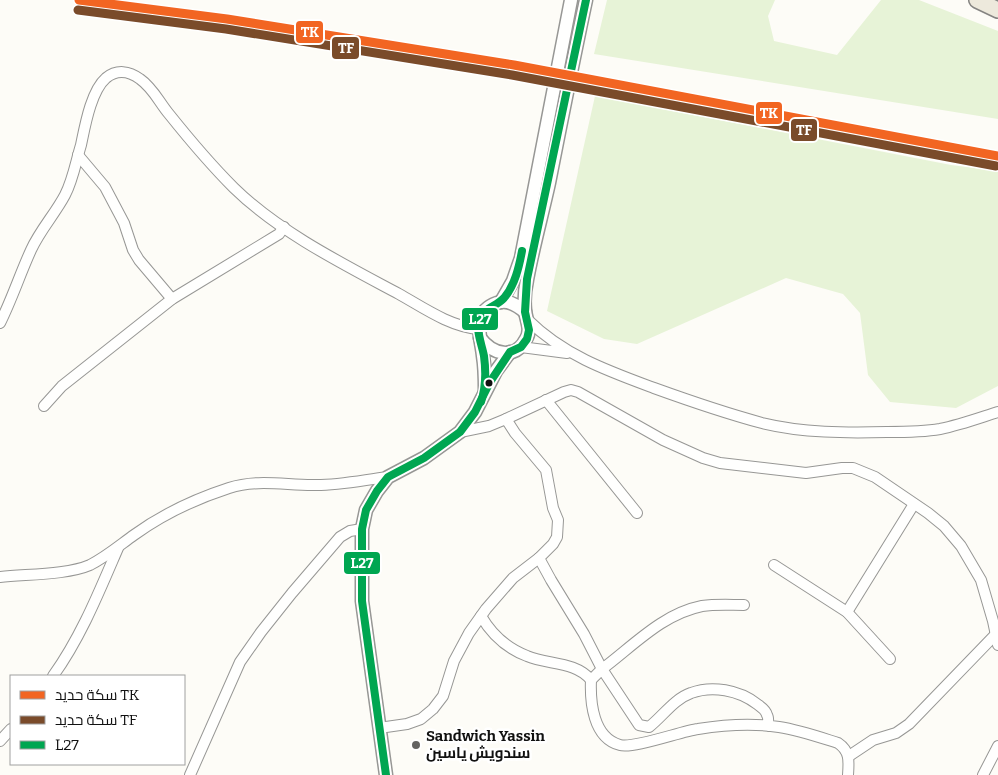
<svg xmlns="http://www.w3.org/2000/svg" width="998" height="775" font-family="Bitter,Cairo,serif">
  <rect width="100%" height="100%" fill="#fdfcf7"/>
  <g fill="#e7f3d7">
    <polygon points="607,0 775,0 768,16 774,41 837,55 881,0 919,0 998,31 998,119 594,54"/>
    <polygon points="595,96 951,165 998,171 998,386 956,408 890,402 868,375 860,313 843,294 786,278 637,344 604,339 547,311"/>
  </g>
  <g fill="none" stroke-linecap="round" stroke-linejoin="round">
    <g stroke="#979795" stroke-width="12">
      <g id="minor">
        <polyline points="78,155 105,187 124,223 133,250 139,260 172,299"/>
        <path d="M528,320C563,355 608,371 654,388C690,401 725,413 762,423C803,433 846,433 887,432C904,432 923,432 940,429C960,425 979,418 998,412"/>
        <path d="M0,323C12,299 20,274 31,250C40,230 55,214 65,195C73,180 76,161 81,145C85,126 91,91 106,78C117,69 129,71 140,79C153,88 159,102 169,114C189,139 211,165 234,188C279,232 343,264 399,294C424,308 449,326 478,329"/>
        <polyline points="521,347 567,353"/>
        <polyline points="546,400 637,513"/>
        <polyline points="44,406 62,386 172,299 279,234 284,227"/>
        <path d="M506,419L515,433L546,470L553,508L558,520L557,537L553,544L539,558L551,580L584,634L602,669C633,646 662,614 702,606C716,604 730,605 744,605"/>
        <polyline points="460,432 489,426 506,419 564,392 571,390 578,392 663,440 703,458 720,463 806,473 842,468 853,468 875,477 928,513 944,526 961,546 981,580 993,621 998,645"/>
        <polyline points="774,565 847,612 890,659"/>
        <path d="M0,577C26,574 67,575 90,565C106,557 120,545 134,535C163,514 195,499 229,488C257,479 284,485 312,485C337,486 363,480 388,477"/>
        <polyline points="847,612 914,504"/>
        <path d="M481,616C492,635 506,648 527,656C548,665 575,661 591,680"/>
        <path d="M53,676C81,637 99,592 118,548"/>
        <path d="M768,726C768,723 769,718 767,715C766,710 761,707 757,704C739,690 712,685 691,693C674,699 663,716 649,727L639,725L602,669L591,680C590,702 593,738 620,745C633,749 682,731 698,729C723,725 753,723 779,727C799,730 819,737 838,743C850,751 849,761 848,775"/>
        <polyline points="379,728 407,724 421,719 433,709 443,696 454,661 469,633 486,609 513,578 539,558"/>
        <polyline points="0,741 11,729"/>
        <polyline points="849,756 873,740 896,733 909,724 996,634"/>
        <polyline points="190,775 240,662 261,632 292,593 340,537 350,531 362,529"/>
        <polyline points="983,775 998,746"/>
      </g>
    </g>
    <g stroke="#979795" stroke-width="15">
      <g id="tertiary">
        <polyline points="501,302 513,281 521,258 571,0"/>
        <path d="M480,338C492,354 515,361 526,339C532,329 526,321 525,310C524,300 525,289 527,280C533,247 542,215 549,183C561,122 573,61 586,0"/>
        <path d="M485,391C485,379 485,368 483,356C481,336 470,313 497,303C507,299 517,305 525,312"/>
        <polyline points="386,775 362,601 362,529 366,510 377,491 388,477 424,458 460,432 475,412 496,371 510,352"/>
      </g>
    </g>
    <g stroke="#858482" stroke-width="18">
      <polyline id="primary" points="977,0 998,10"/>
    </g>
    <use href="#minor" stroke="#fffffe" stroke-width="10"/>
    <use href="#tertiary" stroke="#fffffe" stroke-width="12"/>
    <use href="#primary" stroke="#ede9dc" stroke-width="15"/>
    <g stroke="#fff" stroke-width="11">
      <g id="bus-1">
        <path d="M481,402C486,387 486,371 484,356C482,345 476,332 479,321C482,308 496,307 504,298C515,285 519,267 522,251"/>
        <polyline points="386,775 362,601 362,529 366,510 377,491 388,477 424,458 460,432 475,412 490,382 510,352 521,347 527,339 529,330 525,312 527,279 586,0"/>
      </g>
    </g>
    <use href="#bus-1" stroke="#00a651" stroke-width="8"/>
    <g stroke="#fff" stroke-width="12">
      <polyline id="rail-1" points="79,0 227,19 514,65 998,156"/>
    </g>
    <g stroke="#fff" stroke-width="12">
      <polyline id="rail-2" points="78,10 226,29 512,75 996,166"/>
    </g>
    <use href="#rail-1" stroke="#f26522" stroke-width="9"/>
    <use href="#rail-2" stroke="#7a4b2a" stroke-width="9"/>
  </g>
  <circle fill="#111" stroke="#fff" stroke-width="2" cx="489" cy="383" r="4.5"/>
  <circle fill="#646362" stroke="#fff" stroke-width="2" cx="416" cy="745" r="5"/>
  <g text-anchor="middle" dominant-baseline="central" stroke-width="5" stroke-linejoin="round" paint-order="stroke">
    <g font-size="15" font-weight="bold" fill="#111" stroke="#fff" text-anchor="start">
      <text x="426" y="736">Sandwich Yassin<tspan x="426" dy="17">سندويش ياسين</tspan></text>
    </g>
  </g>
  <g stroke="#fff" stroke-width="2">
    <rect x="295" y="20" width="29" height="24" rx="5" fill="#f26522"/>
    <rect x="331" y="36" width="29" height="24" rx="5" fill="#7a4b2a"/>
    <rect x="755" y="101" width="28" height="24" rx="5" fill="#f26522"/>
    <rect x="790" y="118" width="28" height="24" rx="5" fill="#7a4b2a"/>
    <rect x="461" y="307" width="38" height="24" rx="5" fill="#00a651"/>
    <rect x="343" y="551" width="38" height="24" rx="5" fill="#00a651"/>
  </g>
  <g font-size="14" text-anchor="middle" font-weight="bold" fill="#fff">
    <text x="310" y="37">TK</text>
    <text x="346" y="53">TF</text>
    <text x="769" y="118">TK</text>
    <text x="804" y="135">TF</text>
    <text x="480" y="324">L27</text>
    <text x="362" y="568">L27</text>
  </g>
  <rect x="10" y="675" width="175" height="90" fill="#ffffff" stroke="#a0a0a0"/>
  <rect x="20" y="691" width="25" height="8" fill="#f26522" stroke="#a0a0a0"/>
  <text x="55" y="700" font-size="15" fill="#111111">سكة حديد TK</text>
  <rect x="20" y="716" width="25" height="8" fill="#7a4b2a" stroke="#a0a0a0"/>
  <text x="55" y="725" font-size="15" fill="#111111">سكة حديد TF</text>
  <rect x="20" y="741" width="25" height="8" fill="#00a651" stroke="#a0a0a0"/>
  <text x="55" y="750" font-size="15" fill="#111111">L27</text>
</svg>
